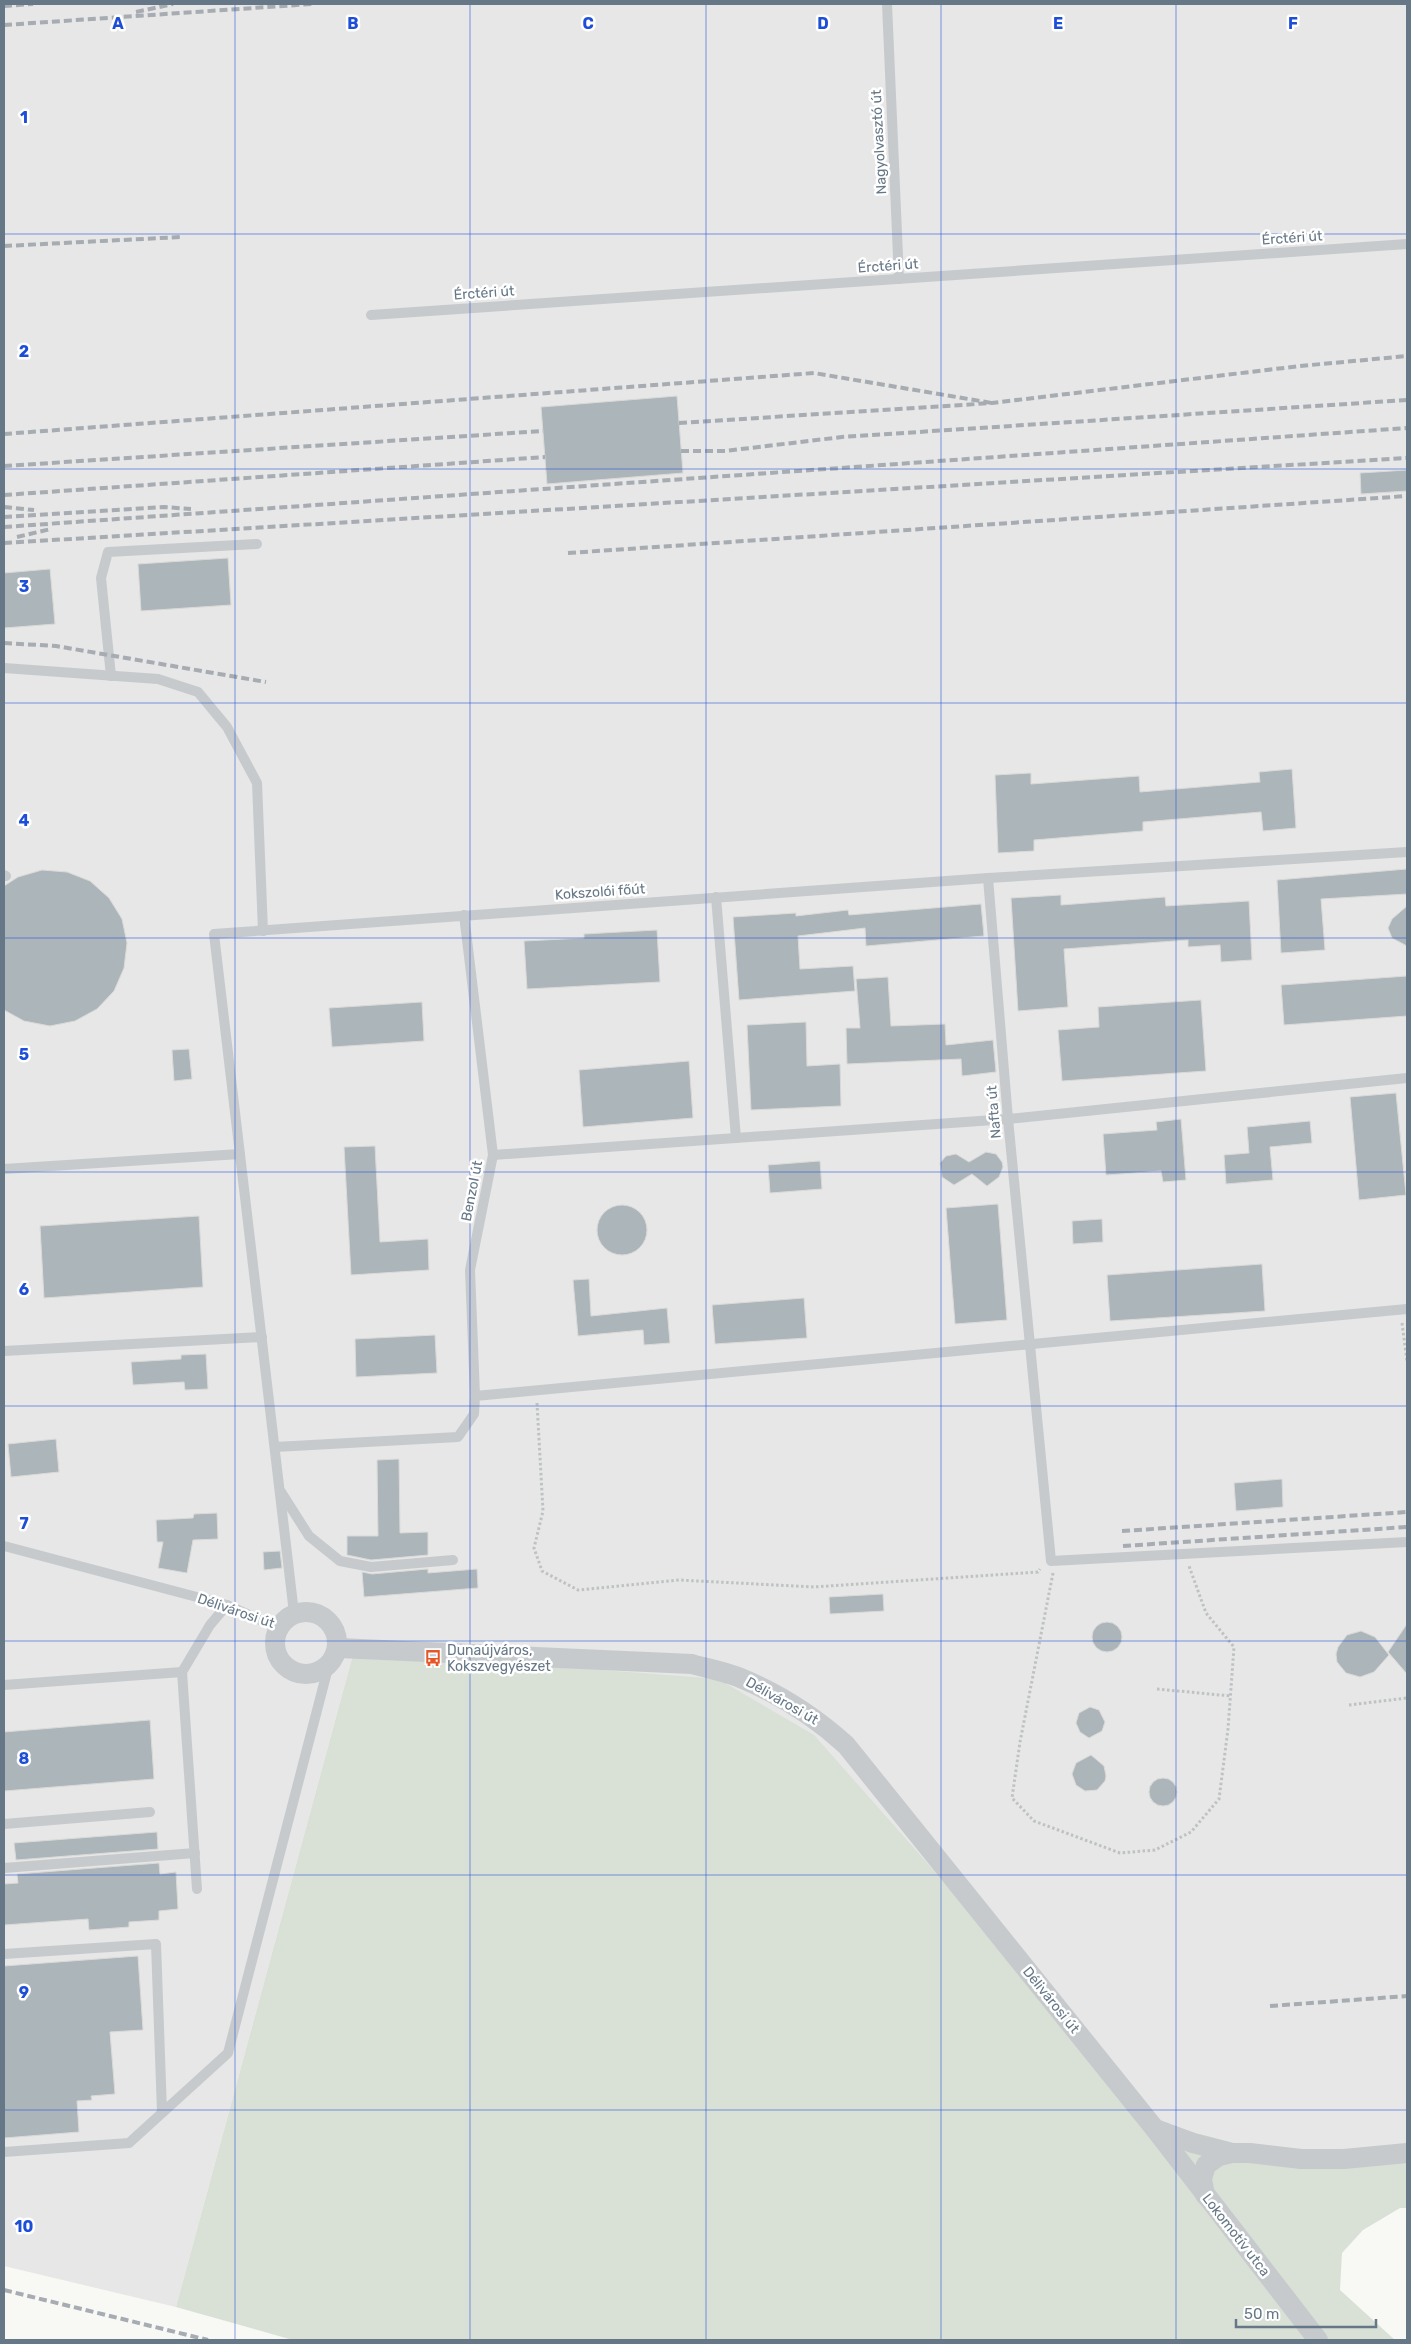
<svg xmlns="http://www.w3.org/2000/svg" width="1411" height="2344" font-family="Rubik,sans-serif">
  <rect width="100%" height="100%" fill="#f8f8f5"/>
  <polygon fill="#e6e7e6" points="4,4 1407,4 1407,2153 1310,2163 1156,2122 354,1651 176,2307 4,2266"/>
  <polygon fill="#d9e0d6" points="354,1651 718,1679 814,1735 1156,2122 1310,2163 1407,2153 1407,2208 1400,2208 1363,2230 1342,2253 1340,2290 1395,2340 293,2340 176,2307"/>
  <g fill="#acb5ba" stroke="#dadad7">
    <polygon points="677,396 683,473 547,484 541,407"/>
    <polygon points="1407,470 1407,491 1361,494 1360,473"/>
    <polygon points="228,558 231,605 141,611 138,564"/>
    <polygon points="50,569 55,624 4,628 4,573"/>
    <polygon points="1292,769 1296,828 1263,831 1261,812 1143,822 1143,831 1034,840 1034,851 998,853 995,775 1031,773 1031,784 1139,776 1140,792 1260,782 1259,772"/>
    <polygon points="1407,869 1407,894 1321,899 1325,950 1281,953 1277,880"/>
    <polygon points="42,870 67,872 90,881 109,898 122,919 127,943 124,968 114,991 97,1009 75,1021 50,1026 24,1021 4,1010 4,886 18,877"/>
    <polygon points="1061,895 1061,905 1165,897 1166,906 1249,901 1252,960 1221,962 1220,945 1188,947 1188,940 1064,949 1068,1007 1018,1011 1011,898"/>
    <polygon points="981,904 984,936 866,946 865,928 798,936 800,969 853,966 855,991 739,1000 733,917 796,913 796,916 848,910 849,915"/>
    <polygon points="1407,906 1407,946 1392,938 1388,928 1392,919"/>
    <polygon points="657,930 660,982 527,989 524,941 584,938 584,934"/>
    <polygon points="1407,976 1407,1016 1284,1025 1281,985"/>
    <polygon points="888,977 891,1026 945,1024 946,1045 993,1040 996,1072 962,1076 961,1059 847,1064 846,1028 860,1028 856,979"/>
    <polygon points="1201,1000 1206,1071 1062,1081 1058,1030 1099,1027 1098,1007"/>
    <polygon points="422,1002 424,1041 332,1047 329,1008"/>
    <polygon points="806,1022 807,1066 840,1064 841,1106 751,1110 747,1025"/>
    <polygon points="189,1049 192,1079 174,1081 172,1050"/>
    <polygon points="689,1061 693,1118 583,1127 579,1070"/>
    <polygon points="1396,1093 1406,1195 1359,1200 1350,1097"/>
    <polygon points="1181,1119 1186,1180 1163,1182 1161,1171 1106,1175 1103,1134 1157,1130 1156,1122"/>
    <polygon points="1310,1121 1312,1143 1270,1147 1273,1180 1226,1184 1224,1155 1249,1153 1247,1127"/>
    <polygon points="375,1146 380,1242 428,1239 429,1270 351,1275 344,1147"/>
    <polygon points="986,1152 996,1154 1002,1162 1003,1167 999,1177 987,1186 972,1174 954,1185 942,1177 940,1163 946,1156 956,1154 969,1162"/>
    <polygon points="820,1161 822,1189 770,1193 768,1165"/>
    <polygon points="998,1204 1007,1320 955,1324 946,1208"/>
    <circle cx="622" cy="1230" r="25"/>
    <polygon points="199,1216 203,1287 44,1298 40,1226"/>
    <polygon points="1102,1219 1103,1242 1073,1244 1072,1221"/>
    <polygon points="1262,1264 1265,1311 1110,1321 1107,1275"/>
    <polygon points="589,1279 591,1316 667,1308 670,1343 644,1345 643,1330 578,1336 573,1280"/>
    <polygon points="804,1298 807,1338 715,1344 712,1305"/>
    <polygon points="435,1335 437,1373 356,1377 355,1339"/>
    <polygon points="206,1354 208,1389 185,1390 184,1382 133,1385 131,1362 181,1359 181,1355"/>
    <polygon points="56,1439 59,1472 11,1477 8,1444"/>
    <polygon points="399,1459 400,1533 428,1532 428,1555 371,1560 347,1555 347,1536 378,1536 377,1460"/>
    <polygon points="1282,1479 1283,1507 1236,1511 1234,1483"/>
    <polygon points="217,1513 218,1539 193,1540 187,1573 158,1568 163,1542 157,1542 156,1520 193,1518 194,1514"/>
    <polygon points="280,1551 282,1568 264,1570 263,1552"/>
    <polygon points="428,1569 428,1573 477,1569 478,1588 364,1597 362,1572 372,1574"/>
    <polygon points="883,1594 884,1611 830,1614 829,1597"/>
    <circle cx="1107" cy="1637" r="15"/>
    <polygon points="1407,1624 1407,1674 1388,1652"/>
    <polygon points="1361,1631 1375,1637 1389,1655 1374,1672 1360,1677 1346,1673 1337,1662 1336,1654 1338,1647 1347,1635"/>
    <polygon points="1090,1707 1099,1710 1105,1722 1102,1731 1089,1738 1080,1732 1076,1723 1079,1713"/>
    <polygon points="150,1720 154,1779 4,1791 4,1732"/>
    <polygon points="1091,1755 1104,1766 1106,1776 1105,1781 1097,1790 1085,1791 1076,1785 1072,1774 1076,1763"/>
    <circle cx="1163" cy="1792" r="14"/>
    <polygon points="157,1832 158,1849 16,1860 14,1843"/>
    <polygon points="159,1863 160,1874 176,1872 178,1909 159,1911 159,1920 129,1922 129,1927 89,1930 88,1919 4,1925 4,1884 18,1883 17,1874"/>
    <polygon points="138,1956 143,2030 110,2032 115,2094 91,2096 92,2100 77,2101 79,2132 4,2138 4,1966"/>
  </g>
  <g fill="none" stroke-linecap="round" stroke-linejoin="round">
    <g stroke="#bfc2c4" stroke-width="3" stroke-dasharray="2.5 2.5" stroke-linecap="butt">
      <polyline points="1402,1323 1407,1361"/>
      <polyline points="537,1403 543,1511 534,1548 542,1571 578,1590 679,1580 814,1587 1038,1572 1040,1569"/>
      <polyline points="1053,1573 1020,1742 1012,1798 1034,1821 1120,1853 1155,1850 1191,1832 1219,1799 1228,1729 1234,1647 1206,1613 1189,1566"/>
      <polyline points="1157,1689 1231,1696"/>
      <polyline points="1349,1705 1407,1698"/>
    </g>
    <g stroke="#c6cacd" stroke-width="10">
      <polyline points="887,4 899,279"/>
      <polyline points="371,315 1407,244"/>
      <polyline points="4,668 158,679 198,692 227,727 257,783 263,931"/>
      <polyline points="111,676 101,578 108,552 257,544"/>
      <polyline points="4,875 6,876"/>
      <polyline points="988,878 1008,1119 1051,1561 1407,1542"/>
      <polyline points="716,897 736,1138"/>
      <polyline points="493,1155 1008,1119 1407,1078"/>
      <polyline points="4,1169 240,1154"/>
      <polyline points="4,1351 262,1337"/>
      <polyline points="475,1396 1407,1309"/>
      <polyline points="275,1447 458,1437 474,1414 475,1396 470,1270 493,1155 464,915"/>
      <polyline points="281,1492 309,1536 340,1561 371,1567 453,1560"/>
      <polyline points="4,1546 227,1605 278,1628"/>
      <polyline points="294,1613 214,934 988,878 1407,852"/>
      <polyline points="182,1672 197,1889"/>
      <polyline points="4,1685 182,1672 210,1625 227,1605"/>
      <polyline points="4,1824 150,1812"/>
      <polyline points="4,1868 195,1853"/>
      <polyline points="4,1954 156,1944 162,2112"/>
      <polyline points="4,2152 129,2143 228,2053 328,1668"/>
    </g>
    <g stroke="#c6cacd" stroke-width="20">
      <circle cx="306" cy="1643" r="31"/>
      <path d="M339,1648L692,1664C709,1669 727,1672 743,1679C781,1695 816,1718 846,1745L1155,2129L1318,2340"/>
      <polyline points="1155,2129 1193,2143 1232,2153 1250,2153 1301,2159 1344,2159 1407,2153"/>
      <polyline points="1205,2195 1202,2179 1206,2165 1219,2156 1232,2153"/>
    </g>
    <g stroke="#a6acb2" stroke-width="4" stroke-dasharray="8 4" stroke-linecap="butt">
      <polyline points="4,6 33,4"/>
      <polyline points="136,12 173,4"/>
      <polyline points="4,25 312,4"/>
      <polyline points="4,246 181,237"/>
      <polyline points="679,423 992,403 1300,366 1407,356"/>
      <polyline points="4,434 814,373 992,403"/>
      <polyline points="681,451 725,451 842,437 1407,400"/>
      <polyline points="4,466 543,431"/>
      <polyline points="4,495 545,457"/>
      <polyline points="4,507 34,510"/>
      <polyline points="4,517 164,507 191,509"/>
      <polyline points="4,527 1407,428"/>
      <polyline points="17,537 51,529"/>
      <polyline points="4,543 1407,458"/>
      <polyline points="568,553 1407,496"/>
      <polyline points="4,643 56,646 266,682"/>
      <polyline points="1122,1531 1407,1512"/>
      <polyline points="1123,1546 1407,1527"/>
      <polyline points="1270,2006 1407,1996"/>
      <polyline points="4,2290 208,2340"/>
    </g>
  </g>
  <path fill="none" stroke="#1d4ed8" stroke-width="1" stroke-opacity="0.55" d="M235,4V2340M470,4V2340M706,4V2340M941,4V2340M1176,4V2340M4,234H1407M4,469H1407M4,703H1407M4,938H1407M4,1172H1407M4,1406H1407M4,1641H1407M4,1875H1407M4,2110H1407"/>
  <defs>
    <g id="bus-bare" transform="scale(1.35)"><path d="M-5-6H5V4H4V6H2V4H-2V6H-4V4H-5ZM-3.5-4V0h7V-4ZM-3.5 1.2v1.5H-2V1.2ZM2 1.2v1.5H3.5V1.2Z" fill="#e65727" stroke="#fff" stroke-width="2.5" paint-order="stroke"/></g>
  </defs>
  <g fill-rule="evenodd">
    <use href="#bus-bare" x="433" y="1658"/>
  </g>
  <g text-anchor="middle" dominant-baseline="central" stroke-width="5" stroke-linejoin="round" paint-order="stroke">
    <g font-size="14" fill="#667887" stroke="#fff">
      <text transform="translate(879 142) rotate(-93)">Nagyolvasztó út</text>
      <text transform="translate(1292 238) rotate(-4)">Érctéri út</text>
      <text transform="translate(888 266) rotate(-4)">Érctéri út</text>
      <text transform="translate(484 293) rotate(-4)">Érctéri út</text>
      <text transform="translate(600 892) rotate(-4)">Kokszolói főút</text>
      <text transform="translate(994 1112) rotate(-95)">Nafta út</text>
      <text transform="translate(472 1191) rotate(-79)">Benzol út</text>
      <text transform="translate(236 1611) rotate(19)">Délivárosi út</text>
      <text transform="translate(782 1701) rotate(30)">Délivárosi út</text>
      <text transform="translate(1051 2000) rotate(51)">Délivárosi út</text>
      <text transform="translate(1236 2235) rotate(52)">Lokomotív utca</text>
    </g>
    <g font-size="14" fill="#667887" stroke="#fff" text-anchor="start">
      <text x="447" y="1650">Dunaújváros,<tspan x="447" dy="16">Kokszvegyészet</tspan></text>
    </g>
  </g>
  <g font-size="16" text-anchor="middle" font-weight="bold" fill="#1d4ed8" stroke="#fff" stroke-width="5" stroke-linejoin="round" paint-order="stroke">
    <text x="118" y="29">A</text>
    <text x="353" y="29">B</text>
    <text x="588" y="29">C</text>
    <text x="823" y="29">D</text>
    <text x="1058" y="29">E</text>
    <text x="1293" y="29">F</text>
    <text x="24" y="123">1</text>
    <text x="24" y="357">2</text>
    <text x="24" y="592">3</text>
    <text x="24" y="826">4</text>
    <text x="24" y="1060">5</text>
    <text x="24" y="1295">6</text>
    <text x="24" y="1529">7</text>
    <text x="24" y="1764">8</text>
    <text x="24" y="1998">9</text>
    <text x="24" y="2232">10</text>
  </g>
  <rect width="1411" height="2344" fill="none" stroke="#667887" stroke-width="10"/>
  <path d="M1236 2319v8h140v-8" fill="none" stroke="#667887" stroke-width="2.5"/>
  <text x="1244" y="2319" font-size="15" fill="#667887" stroke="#ffffff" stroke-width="4" paint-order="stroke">50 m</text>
</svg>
